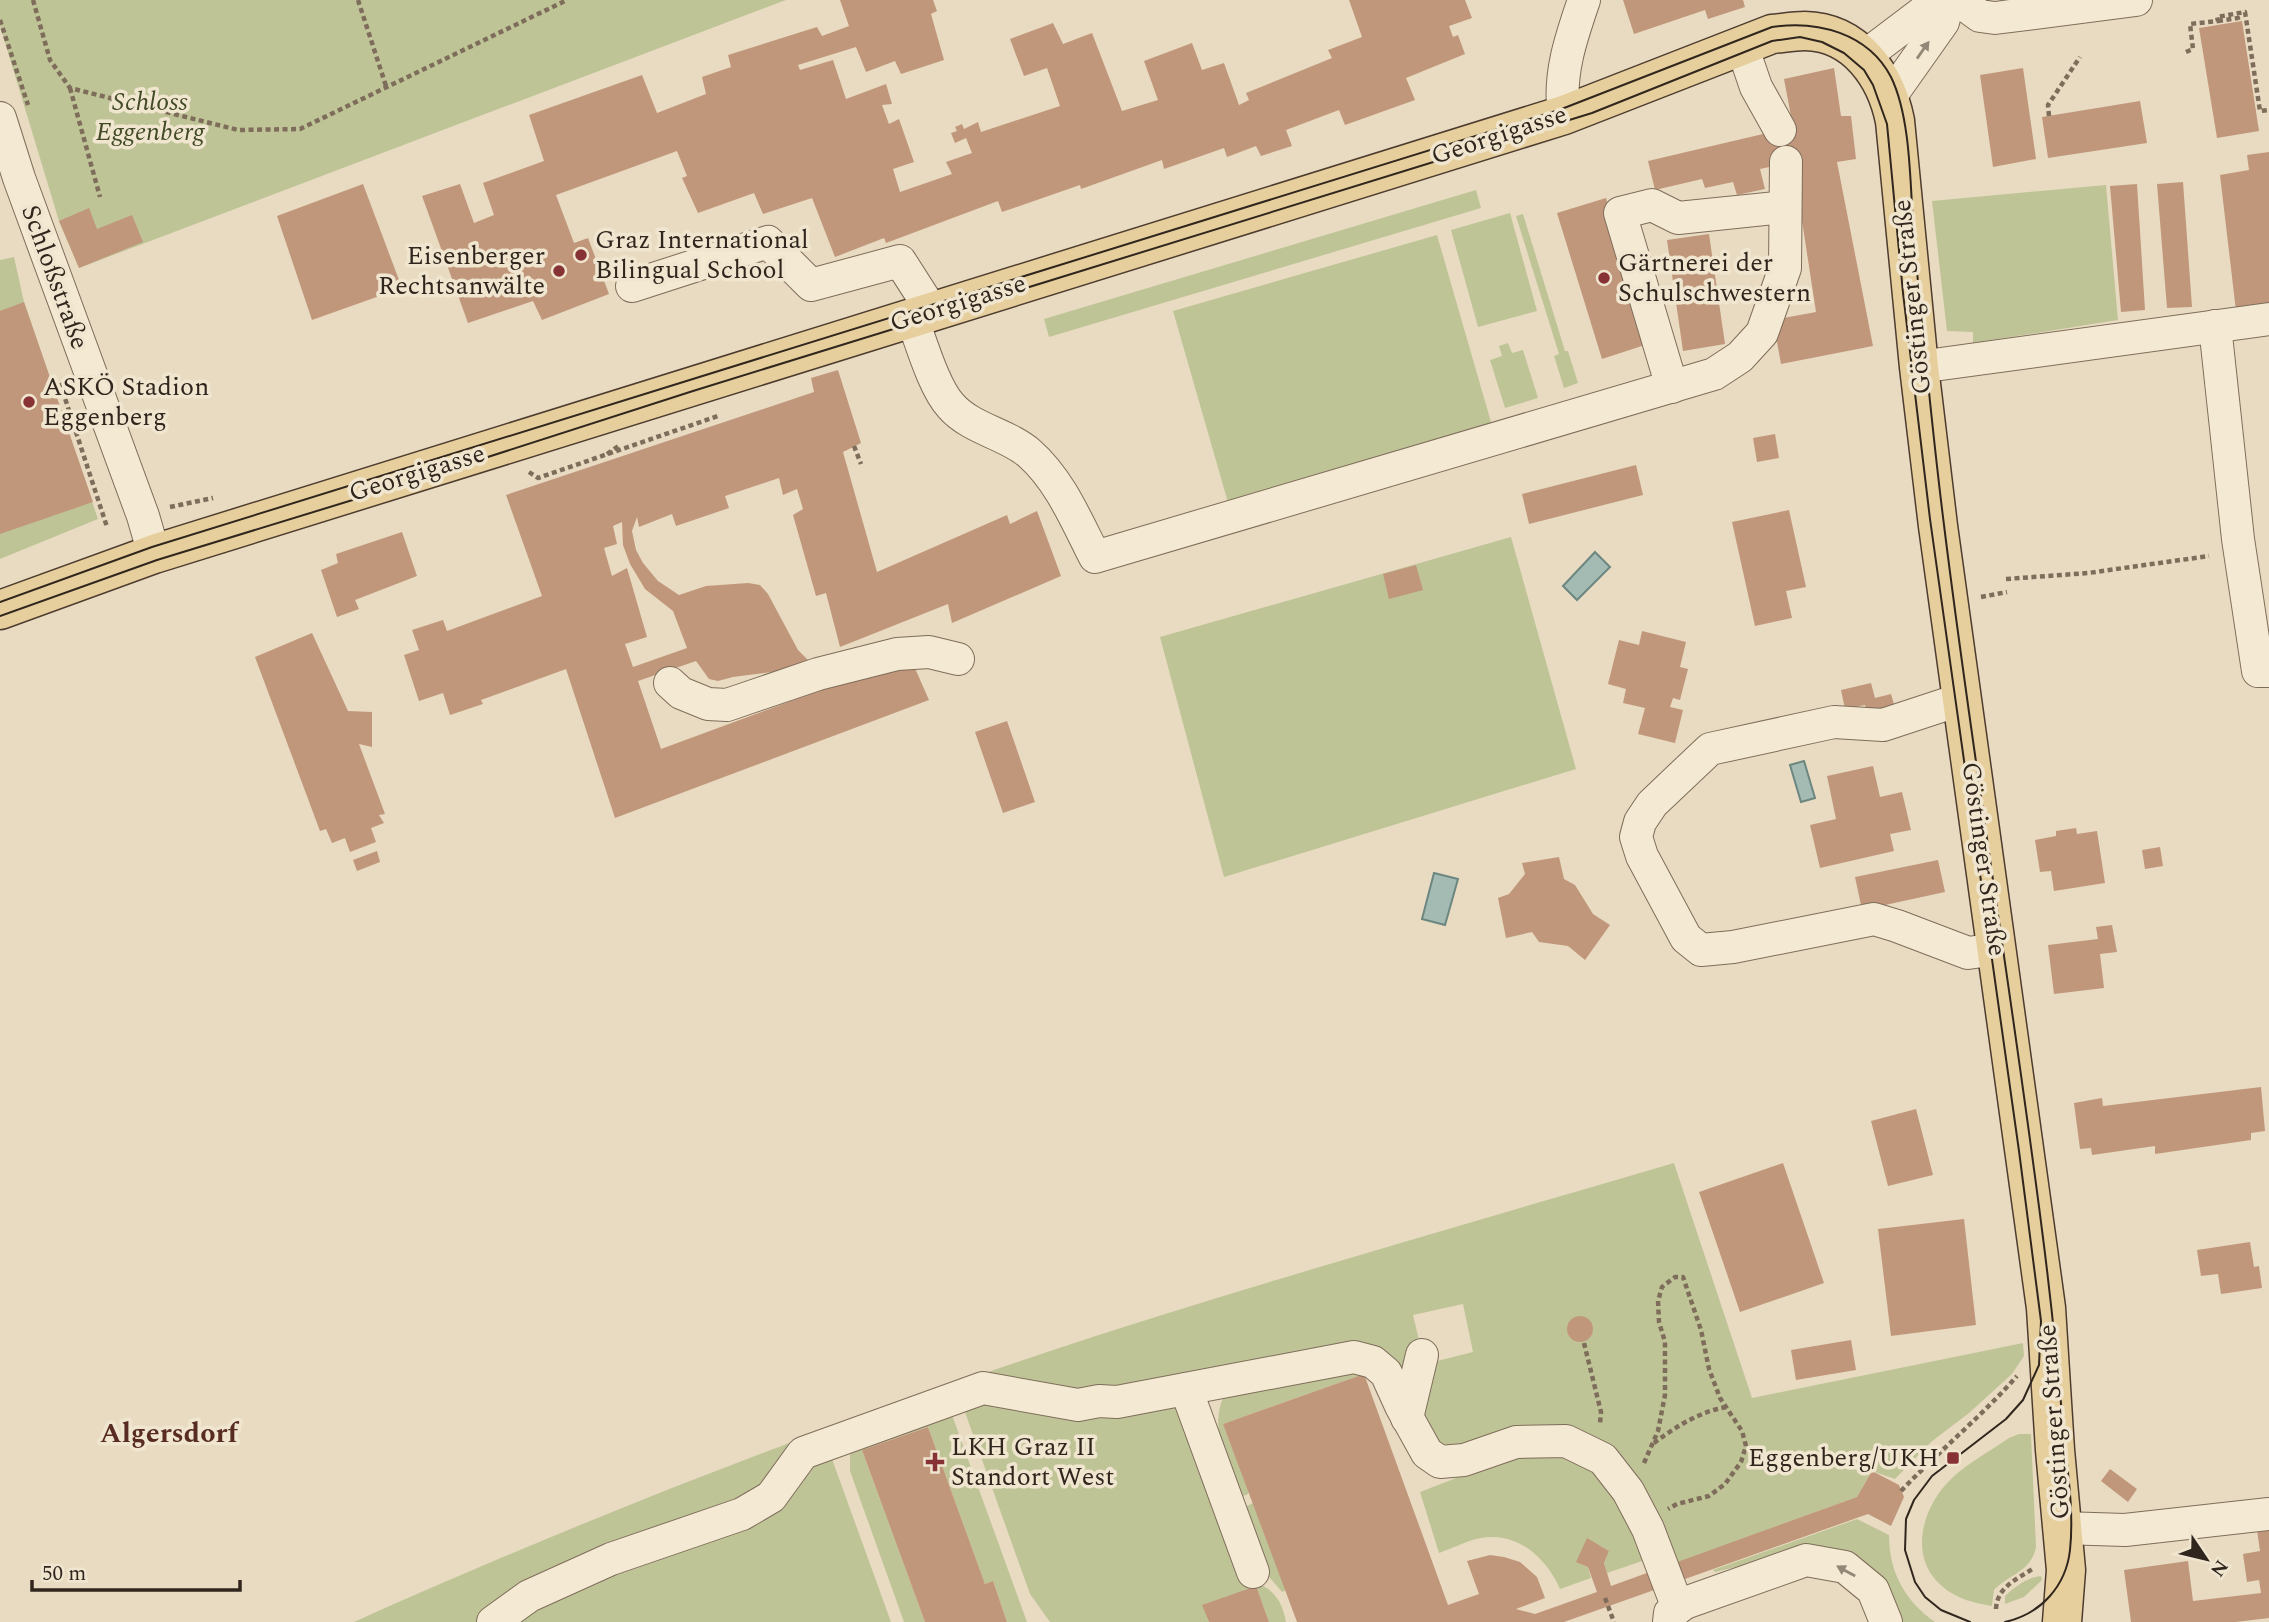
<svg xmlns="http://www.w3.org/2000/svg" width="2269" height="1622" font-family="Spectral,serif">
  <rect width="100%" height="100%" fill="#e8dbc1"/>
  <g fill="#bfc497">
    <polygon points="0,0 786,0 79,268 59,221 0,26"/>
    <polygon points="2106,185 2118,320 1973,343 1973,332 1947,331 1932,201"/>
    <polygon points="1476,190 1481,208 1049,337 1044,319"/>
    <polygon points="1510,213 1537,311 1478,327 1451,230"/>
    <polygon points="1523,214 1565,351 1568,351 1578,383 1564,388 1554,356 1559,354 1516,216"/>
    <polygon points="1437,235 1493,429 1229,506 1173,311"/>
    <polygon points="14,257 24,302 98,519 0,559 0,260"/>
    <polygon points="1508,343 1512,353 1523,350 1538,398 1505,408 1490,360 1502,356 1499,346"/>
    <polygon points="1511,537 1576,769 1224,877 1160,637"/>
    <path d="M1674,1163L1752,1398L2023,1343L2024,1356L2012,1374L1969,1413L1931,1442L1895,1479L1872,1471L1857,1497L1670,1565L1604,1452L1453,1448L1439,1442L1417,1416L1429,1363L1473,1352L1463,1304L1413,1315L1419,1340L1406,1394L1392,1362L1099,1395L998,1387L803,1448L770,1491L483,1622H354C617,1504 887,1401 1162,1315C1332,1262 1503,1213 1674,1163Z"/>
    <path d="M1350,1368L1364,1374L1223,1424L1249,1491L1248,1494L1241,1497C1229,1466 1208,1428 1224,1396Z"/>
    <polygon points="961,1401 1168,1404 1176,1408 1254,1587 1203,1605 1209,1622 1050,1622 1030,1594"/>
    <polygon points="948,1404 1027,1622 1007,1622 993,1581 985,1584 928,1427 862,1450 925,1622 904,1622 850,1471 850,1455 856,1446"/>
    <path d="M2019,1434H2031L2036,1547C2031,1572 2009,1574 1994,1590L1992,1606C1974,1603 1957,1599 1943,1587C1907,1558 1922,1506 1952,1478C1968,1463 1990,1451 2009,1438Z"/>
    <polygon points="828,1448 891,1622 499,1622 696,1534"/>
    <path d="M1534,1448L1599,1467L1648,1559L1607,1573L1604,1563L1609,1551L1587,1539L1577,1562L1588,1567L1591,1578L1560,1589C1546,1556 1514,1529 1476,1539C1464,1542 1451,1549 1439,1553L1420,1492Z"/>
    <polygon points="1253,1503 1286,1590 1282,1592 1270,1578 1244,1510 1245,1507"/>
    <path d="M1857,1519L1889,1535C1889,1572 1905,1601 1935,1622H1898L1811,1549L1715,1572L1713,1570Z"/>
    <path d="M2041,1576L2042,1580L2024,1597L2005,1604V1596C2015,1587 2028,1577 2041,1576Z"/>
    <path d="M1261,1585C1277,1592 1283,1606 1286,1622H1269L1256,1587Z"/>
  </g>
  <g fill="#a3bbb3" stroke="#6c8780" stroke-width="2">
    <polygon points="1595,552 1610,567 1577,600 1563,586"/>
    <polygon points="1804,761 1815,798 1801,802 1790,765"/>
    <polygon points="1434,873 1458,879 1445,925 1422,919"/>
  </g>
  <g fill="#c1977b" fill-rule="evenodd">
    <polygon points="840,0 933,0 937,11 931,14 944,60 901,74 895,61 866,72 856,47 798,65 800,70 833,60 846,99 886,84 892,104 882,105 889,124 899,119 914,162 893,169 900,192 952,174 946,162 972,153 966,138 955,143 951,133 957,131 955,127 962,124 964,129 978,122 981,132 1060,106 1047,68 1024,76 1010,39 1053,23 1063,44 1092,33 1122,111 1158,100 1144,61 1192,43 1202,70 1224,63 1239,105 1249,100 1246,93 1332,58 1328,50 1362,37 1349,0 1465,0 1472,18 1449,26 1453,37 1458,35 1465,54 1406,78 1415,100 1345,125 1339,110 1286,130 1292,146 1261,156 1256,146 1227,157 1224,148 1164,169 1162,160 1081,189 1080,185 1002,212 998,201 886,243 884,238 835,257 812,198 763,214 754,193 698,213 682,178 687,176 677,151 556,195 574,243 588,238 609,294 542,320 533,301 468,323 422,196 460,184 474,223 494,215 483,183 544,161 529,115 642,75 657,113 706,94 702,77 731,67 728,55 817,27 822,36 849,26"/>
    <polygon points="1623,0 1743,0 1745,7 1708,19 1705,10 1634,34"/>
    <polygon points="2242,21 2259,131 2217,138 2199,28"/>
    <polygon points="1834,68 1841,116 1851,116 1856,159 1837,162 1873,346 1781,364 1773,320 1816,312 1793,162 1760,169 1765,189 1737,195 1733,182 1705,188 1702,179 1655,190 1648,161 1793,127 1784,79"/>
    <polygon points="2023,68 2036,159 1993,167 1980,75"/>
    <polygon points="2140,101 2147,143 2048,158 2042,117"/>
    <polygon points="2269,152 2269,308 2236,311 2220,175 2249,170 2247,155"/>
    <polygon points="2183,182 2192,307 2167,308 2157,184"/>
    <polygon points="363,184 402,288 312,320 277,216"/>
    <polygon points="2137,184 2145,310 2121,312 2110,186"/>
    <polygon points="1606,198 1651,343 1602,359 1557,213"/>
    <polygon points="89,208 97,229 132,215 143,242 79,268 59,221"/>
    <polygon points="1709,234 1725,344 1683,351 1667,240"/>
    <polygon points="24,302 93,502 0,534 0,311"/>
    <path d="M838,370L861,443L843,452L877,572L1007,515L1010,524L1037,511L1061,576L952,623L948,604L840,647L826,593L816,596L793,515L803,509L797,489L783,495L779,478L725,496L729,508L676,526L672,514L639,527L637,517L632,531L636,550L643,563L658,581L679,595L706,586L748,583L760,585L768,594L798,650L812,664L795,669L733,677L718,681L709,679L696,661L638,681L661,749L910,657L929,700L615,818L566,669L481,700L483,704L450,715L443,693L419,701L404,655L419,650L412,630L443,620L447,631L542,596L506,495L814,392L811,378ZM622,522L623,545L630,564L645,589L673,611L687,648L633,667L625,644L647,637L627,568L612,576L604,548L617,544L613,526Z"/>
    <polygon points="1775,434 1779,458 1757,462 1753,438"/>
    <polygon points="1636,465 1643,495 1529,524 1522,494"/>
    <polygon points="1789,510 1806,587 1786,591 1792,618 1755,626 1732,522"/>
    <polygon points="402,532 417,576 355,600 359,609 337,617 321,570 338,563 336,554"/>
    <polygon points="1416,565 1423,590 1389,599 1383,574"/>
    <polygon points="1642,631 1686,642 1680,667 1688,669 1680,700 1673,698 1670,707 1683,710 1675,743 1638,734 1645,708 1623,703 1626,689 1608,684 1619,640 1639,645"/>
    <polygon points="312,633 348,711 372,712 372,747 359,744 385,814 379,815 384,823 371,828 376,842 350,852 345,838 332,843 326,829 320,831 255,657"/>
    <polygon points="1871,683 1875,698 1891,694 1896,711 1869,717 1865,705 1845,709 1841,690"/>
    <polygon points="1007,721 1035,802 1003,813 975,732"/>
    <polygon points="1873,766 1880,797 1902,792 1911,830 1890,834 1894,851 1820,868 1810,825 1836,819 1827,776"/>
    <polygon points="2076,828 2077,834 2097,831 2105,883 2054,891 2051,871 2040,872 2035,840 2056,836 2056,831"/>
    <polygon points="2160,847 2163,866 2145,869 2142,850"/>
    <polygon points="377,851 380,862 357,871 353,860"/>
    <polygon points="1559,857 1564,879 1575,885 1593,914 1610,925 1585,960 1568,946 1539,942 1532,932 1506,938 1498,898 1509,894 1525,874 1522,863"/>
    <polygon points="1938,860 1945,892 1862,910 1855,877"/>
    <polygon points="2112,925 2117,952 2100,954 2104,988 2054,994 2048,945 2098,939 2096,927"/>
    <polygon points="2261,1087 2265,1131 2251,1133 2251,1140 2155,1154 2155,1146 2092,1155 2091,1148 2080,1149 2074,1103 2102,1098 2103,1106"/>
    <polygon points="1916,1109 1933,1175 1888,1186 1871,1121"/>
    <polygon points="1783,1163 1824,1283 1740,1312 1699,1192"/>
    <polygon points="1964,1219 1976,1325 1891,1336 1878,1229"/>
    <polygon points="2250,1242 2254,1267 2259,1266 2262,1288 2221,1294 2218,1274 2201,1276 2197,1250"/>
    <circle cx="1580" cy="1329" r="13"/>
    <polygon points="1851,1340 1856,1370 1796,1380 1791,1350"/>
    <polygon points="1364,1374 1448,1605 1479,1594 1467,1561 1490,1555 1504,1557 1520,1562 1537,1577 1545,1598 1516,1609 1535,1614 1597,1592 1588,1567 1576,1562 1587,1538 1609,1551 1604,1563 1611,1586 1857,1497 1872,1471 1899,1485 1904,1497 1891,1526 1868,1514 1564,1622 1297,1622 1223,1424"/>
    <polygon points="928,1427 985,1584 993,1581 1007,1622 925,1622 862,1450"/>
    <polygon points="2110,1469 2137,1489 2128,1502 2101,1481"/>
    <polygon points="2269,1528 2269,1618 2236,1622 2131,1622 2124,1570 2188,1561 2193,1601 2261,1593 2259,1580 2247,1582 2243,1554 2260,1551 2257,1530"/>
    <polygon points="1256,1586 1269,1622 1209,1622 1202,1605"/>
  </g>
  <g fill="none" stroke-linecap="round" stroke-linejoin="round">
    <g stroke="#7f6d5b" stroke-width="34">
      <g id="minor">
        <polyline points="1958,0 1980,16 1995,18 2136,0"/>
        <polyline points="1742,46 1756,87 1780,130"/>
        <polyline points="1865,56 1939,0"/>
        <polyline points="1890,97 1943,22 1949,0"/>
        <path d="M1564,115C1558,75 1571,38 1584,0"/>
        <polyline points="0,118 19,178 143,516 154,554"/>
        <polyline points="632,286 768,242 811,285 900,261 932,311"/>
        <path d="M912,318C921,342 934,388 951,406C971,429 1007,434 1029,453C1060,480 1077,522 1095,557L1714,374L1740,357L1762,333L1785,268L1786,162"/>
        <polyline points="2215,326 2238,539 2258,671 2269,671"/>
        <polyline points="1919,367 2269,319"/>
        <polyline points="1672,387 1620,213 1652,205 1678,218 1785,207"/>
        <polyline points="670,683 681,693 708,704 727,705 818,674 897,654 929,652 958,659"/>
        <polyline points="1962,699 1883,725 1834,722 1710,749 1652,804 1640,822 1636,837 1642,856 1686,938 1701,950 1733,947 1874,919 1897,926 1968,953 1997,949"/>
        <polyline points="1186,1389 1253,1572"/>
        <polyline points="1407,1418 1422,1355"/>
        <polyline points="2062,1528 2125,1530 2269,1514"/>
        <polyline points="493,1622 529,1596 611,1559 742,1514 771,1497 803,1453 983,1388 1078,1405 1099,1401 1117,1402 1354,1357 1373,1362 1386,1373 1401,1406 1427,1453 1440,1462 1464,1460 1516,1442 1566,1441 1603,1459 1628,1491 1648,1529 1678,1608"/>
        <polyline points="1669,1622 1670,1613 1685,1603 1806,1560 1845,1567 1873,1590 1886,1622"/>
      </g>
    </g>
    <g stroke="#4d3c2f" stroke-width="41">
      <path id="major" d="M0,610L154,554L1564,115L1772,34C1783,33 1794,31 1805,31C1856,32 1886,76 1895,121L1919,367L1938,526L2046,1308L2055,1450L2066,1570L2062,1622"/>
    </g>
    <g stroke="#7f6d5b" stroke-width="4.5" stroke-dasharray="5 3.5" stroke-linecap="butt">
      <polyline points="33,0 50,60 70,88 238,130 300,129 567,0"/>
      <polyline points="358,0 386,86"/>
      <polyline points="0,20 28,105"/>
      <polyline points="2218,21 2238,18 2238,22"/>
      <polyline points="2186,52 2193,49 2190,24 2218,21 2217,17 2245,12 2260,111 2269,110"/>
      <polyline points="70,88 100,197"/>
      <polyline points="2049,116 2048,105 2080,57"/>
      <polyline points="60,383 107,527"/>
      <polyline points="854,446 861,464"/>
      <polyline points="607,454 620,445"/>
      <polyline points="529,472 538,478 718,416"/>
      <polyline points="170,507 213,498"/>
      <polyline points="2006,579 2088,573 2209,556"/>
      <polyline points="1981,597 2007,592"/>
      <polyline points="1584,1343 1601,1412 1600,1424"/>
      <path d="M1654,1443C1675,1427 1699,1412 1726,1407"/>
      <polyline points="1644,1463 1658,1431 1665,1395 1665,1342 1659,1322 1658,1301 1662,1287 1675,1277 1683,1277 1701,1330 1709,1369 1720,1398 1742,1431 1746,1446 1741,1462 1725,1484 1709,1496 1677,1504 1668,1509"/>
      <path d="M1901,1491C1939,1451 1981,1417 2017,1376"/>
      <polyline points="1605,1598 1614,1622"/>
      <path d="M1996,1609C1997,1587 2017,1579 2034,1568"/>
    </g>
    <use href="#minor" stroke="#f4e9d3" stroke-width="32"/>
    <use href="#major" stroke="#e7cf9d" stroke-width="38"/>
    <g stroke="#30261d" stroke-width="2">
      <path d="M0,602L152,547L1559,110L1772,27C1817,20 1868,33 1891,77C1912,120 1910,191 1914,240C1923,335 1932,430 1944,525C1973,760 2012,995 2042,1230C2051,1299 2058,1368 2064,1437C2068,1474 2074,1513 2070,1550C2066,1586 2041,1614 2005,1622"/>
      <polyline points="0,616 157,560 382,491 693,391 1592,113 1772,41 1800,37 1822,42 1844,53 1864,70 1873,85 1887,124 1903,293 1930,519 2019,1151 2041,1321 2039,1365 2023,1400 2006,1419 1932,1476 1914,1500 1906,1519 1905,1550 1915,1582 1925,1597 1941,1610 1970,1622"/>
    </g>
  </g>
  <defs><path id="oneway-solid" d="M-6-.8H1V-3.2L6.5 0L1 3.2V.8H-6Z" transform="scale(1.75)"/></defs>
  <g fill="#928878">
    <use href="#oneway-solid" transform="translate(1923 50) rotate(-55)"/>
    <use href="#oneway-solid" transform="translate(1846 1571) rotate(-151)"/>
  </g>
  <g fill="#873234" stroke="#f0e6d0" stroke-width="2.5">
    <circle cx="581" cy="255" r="7"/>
    <circle cx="559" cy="271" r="7"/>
    <circle cx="1604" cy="278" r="7"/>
    <circle cx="29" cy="402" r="7"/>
    <rect x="1946" y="1451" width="14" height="14" rx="3.5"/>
    <path d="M931.5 1451.5h7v7h7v7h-7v7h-7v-7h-7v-7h7z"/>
  </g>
  <g text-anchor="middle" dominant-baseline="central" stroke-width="7" stroke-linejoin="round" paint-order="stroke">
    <g font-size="26" font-style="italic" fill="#424a26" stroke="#f0e6d0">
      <text x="150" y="102">Schloss<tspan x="150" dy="30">Eggenberg</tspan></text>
    </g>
    <g font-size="26" fill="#30261d" stroke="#f0e6d0">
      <text transform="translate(1499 135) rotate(-18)">Georgigasse</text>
      <text transform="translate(55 277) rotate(70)">Schloßstraße</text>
      <text transform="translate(1912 297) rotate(-96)">Göstinger Straße</text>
      <text transform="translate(958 303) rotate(-17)">Georgigasse</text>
      <text transform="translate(417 473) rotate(-17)">Georgigasse</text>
      <text transform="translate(1984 859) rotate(82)">Göstinger Straße</text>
      <text transform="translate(2054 1422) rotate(-94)">Göstinger Straße</text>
    </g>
    <g font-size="26" fill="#30261d" stroke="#f0e6d0" text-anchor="start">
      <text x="595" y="240">Graz International<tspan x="595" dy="30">Bilingual School</tspan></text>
      <text x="545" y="256" text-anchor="end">Eisenberger<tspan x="545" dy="30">Rechtsanwälte</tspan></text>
      <text x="1618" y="263">Gärtnerei der<tspan x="1618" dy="30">Schulschwestern</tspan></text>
      <text x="43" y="387">ASKÖ Stadion<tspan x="43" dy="30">Eggenberg</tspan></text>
      <text x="951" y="1447">LKH Graz II<tspan x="951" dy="30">Standort West</tspan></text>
      <text x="1939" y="1458" text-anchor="end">Eggenberg/UKH</text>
    </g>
    <g font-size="28" font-weight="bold" fill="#582c22" stroke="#f0e6d0">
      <text x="169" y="1433">Algersdorf</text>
    </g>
  </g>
  <g transform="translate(2206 1559) rotate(125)" stroke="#f0e6d0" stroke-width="5" paint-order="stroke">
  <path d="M0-5L12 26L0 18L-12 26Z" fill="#30261d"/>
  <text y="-10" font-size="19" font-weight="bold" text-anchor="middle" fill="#30261d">N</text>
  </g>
  <path d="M32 1580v10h208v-10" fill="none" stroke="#30261d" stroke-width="3.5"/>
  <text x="42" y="1580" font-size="21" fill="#30261d" stroke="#f0e6d0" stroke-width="5" paint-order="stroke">50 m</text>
</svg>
